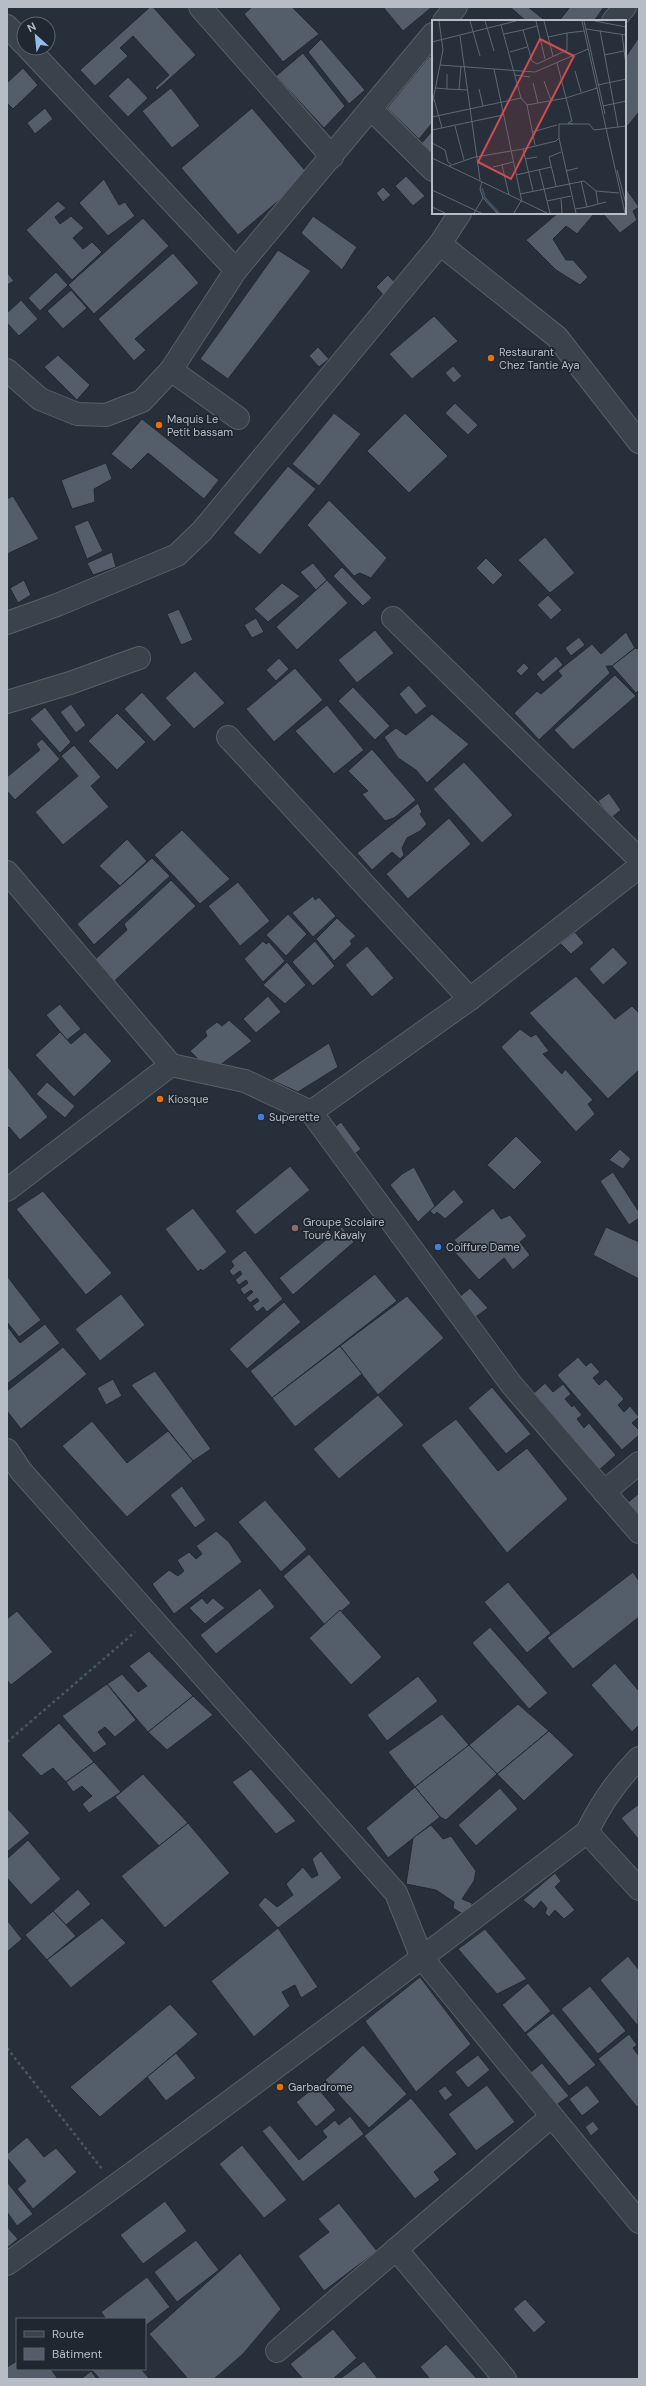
<svg xmlns="http://www.w3.org/2000/svg" width="646" height="2386" font-family="'DM Sans',sans-serif">
  <rect width="100%" height="100%" fill="#27303a"/>
  <g fill="#545e6a" stroke="#212932">
    <polygon points="150,7 153,7 196,55 157,90 155,88 169,75 133,36 120,48 128,56 95,86 80,70"/>
    <polygon points="252,7 292,7 319,34 283,62 244,14"/>
    <polygon points="383,7 432,7 403,31"/>
    <polygon points="510,7 528,7 546,21 526,21"/>
    <polygon points="570,7 604,7 594,21 559,21"/>
    <polygon points="639,37 639,112 625,129 625,58"/>
    <polygon points="321,39 365,90 349,104 308,52"/>
    <polygon points="303,53 345,106 324,128 276,76"/>
    <polygon points="430,56 433,59 433,122 419,139 387,108"/>
    <polygon points="23,68 38,85 13,109 7,103 7,83"/>
    <polygon points="128,77 148,98 128,117 108,96"/>
    <polygon points="171,88 200,126 172,148 142,111"/>
    <polygon points="45,108 53,119 35,134 27,123"/>
    <polygon points="252,108 309,175 238,235 181,168"/>
    <polygon points="433,130 433,156 419,146"/>
    <polygon points="406,176 425,196 413,206 395,186"/>
    <polygon points="104,179 119,205 125,202 135,216 108,236 79,203"/>
    <polygon points="383,187 391,195 383,202 376,193"/>
    <polygon points="625,187 639,207 633,211 637,220 620,233 602,213 625,213"/>
    <polygon points="58,201 66,208 55,217 60,224 71,216 84,228 73,238 83,249 92,242 102,252 72,280 26,230"/>
    <polygon points="558,213 594,214 577,234 566,226 553,239 566,260 573,260 588,277 580,285 556,270 526,240"/>
    <polygon points="313,216 357,247 342,270 301,233"/>
    <polygon points="143,218 169,246 94,314 68,285"/>
    <polygon points="278,250 311,271 228,379 200,359"/>
    <polygon points="173,253 199,283 135,339 146,350 134,361 98,319"/>
    <polygon points="7,272 14,281 7,285"/>
    <polygon points="56,272 68,285 40,311 28,298"/>
    <polygon points="388,275 398,286 386,298 376,287"/>
    <polygon points="71,290 87,308 63,329 47,311"/>
    <polygon points="21,300 38,319 19,336 7,323 7,313"/>
    <polygon points="434,316 458,341 412,379 389,354"/>
    <polygon points="318,347 329,359 319,367 309,356"/>
    <polygon points="58,355 90,385 77,400 44,367"/>
    <polygon points="453,366 462,376 454,383 445,373"/>
    <polygon points="455,403 478,425 468,435 445,413"/>
    <polygon points="334,413 361,434 319,486 292,464"/>
    <polygon points="405,413 448,456 409,493 367,451"/>
    <polygon points="142,419 219,480 204,499 148,453 131,470 111,454"/>
    <polygon points="106,463 112,479 94,489 95,502 72,509 61,480"/>
    <polygon points="288,466 316,489 260,555 233,533"/>
    <polygon points="13,496 39,539 7,554 7,499"/>
    <polygon points="329,500 387,558 371,578 360,573 354,576 307,525"/>
    <polygon points="88,520 103,551 87,559 74,526"/>
    <polygon points="545,537 575,573 550,593 518,560"/>
    <polygon points="112,552 116,567 93,575 87,563"/>
    <polygon points="486,558 503,575 493,585 476,568"/>
    <polygon points="313,563 327,580 316,590 300,572"/>
    <polygon points="342,567 372,598 363,606 333,576"/>
    <polygon points="24,580 31,595 18,603 10,588"/>
    <polygon points="327,580 348,603 297,650 276,627"/>
    <polygon points="282,583 300,596 268,622 254,609"/>
    <polygon points="548,595 562,610 551,620 537,605"/>
    <polygon points="179,609 193,640 181,645 167,614"/>
    <polygon points="256,618 264,632 252,638 244,625"/>
    <polygon points="375,630 394,653 357,683 338,660"/>
    <polygon points="626,632 635,648 612,666 606,666 610,673 539,740 514,713 537,691 541,694 562,676 558,671 592,644 601,654"/>
    <polygon points="579,637 585,645 571,656 565,648"/>
    <polygon points="635,648 639,649 639,690 636,693 612,666"/>
    <polygon points="556,656 563,665 543,682 536,674"/>
    <polygon points="279,658 289,669 276,681 266,670"/>
    <polygon points="524,663 529,668 521,676 516,671"/>
    <polygon points="295,668 323,700 274,742 246,709"/>
    <polygon points="195,671 225,703 194,729 165,698"/>
    <polygon points="615,675 636,696 573,750 554,730"/>
    <polygon points="409,685 427,706 416,715 399,694"/>
    <polygon points="353,687 390,726 375,740 338,701"/>
    <polygon points="142,692 172,725 154,742 124,709"/>
    <polygon points="71,704 86,725 76,733 60,712"/>
    <polygon points="327,705 364,750 334,774 295,731"/>
    <polygon points="45,707 71,742 60,753 30,719"/>
    <polygon points="117,713 146,742 117,770 88,741"/>
    <polygon points="432,714 469,744 427,783 416,770 398,758 384,737 396,728 406,735"/>
    <polygon points="42,739 60,759 15,800 7,791 7,777 40,750 36,744"/>
    <polygon points="74,745 101,777 91,786 109,807 63,845 35,812 78,776 61,756"/>
    <polygon points="372,749 416,800 394,818 385,821 362,794 368,791 348,771"/>
    <polygon points="464,762 513,815 482,843 433,789"/>
    <polygon points="609,793 621,810 611,818 598,801"/>
    <polygon points="418,803 422,812 420,814 427,824 420,831 407,838 402,848 404,855 400,859 392,852 372,870 357,853"/>
    <polygon points="449,818 471,844 408,899 386,874"/>
    <polygon points="182,830 230,879 200,904 154,855"/>
    <polygon points="127,839 147,861 120,886 99,866"/>
    <polygon points="152,858 170,876 94,945 77,924"/>
    <polygon points="171,880 196,906 110,985 90,964 127,930 124,924"/>
    <polygon points="238,882 270,921 240,946 208,906"/>
    <polygon points="313,896 315,900 319,897 336,916 313,937 292,913"/>
    <polygon points="288,914 307,934 286,956 266,935"/>
    <polygon points="337,918 356,936 350,941 352,944 334,961 316,939"/>
    <polygon points="575,932 584,943 571,954 560,943"/>
    <polygon points="263,941 266,944 269,942 285,961 263,982 244,959"/>
    <polygon points="315,941 335,966 313,986 292,962"/>
    <polygon points="367,946 394,978 372,997 345,965"/>
    <polygon points="613,947 628,963 603,985 589,969"/>
    <polygon points="287,962 306,985 285,1004 263,985"/>
    <polygon points="576,976 615,1019 632,1006 639,1013 639,1070 608,1099 529,1013"/>
    <polygon points="268,996 281,1012 256,1033 243,1019"/>
    <polygon points="60,1004 81,1029 67,1040 46,1015"/>
    <polygon points="229,1020 252,1041 211,1072 190,1051 207,1036 205,1031 217,1022 222,1026"/>
    <polygon points="520,1029 531,1037 536,1034 549,1051 543,1054 562,1074 565,1069 593,1100 588,1104 595,1114 576,1132 501,1047"/>
    <polygon points="60,1032 71,1044 85,1032 112,1061 74,1097 35,1055"/>
    <polygon points="329,1043 338,1067 298,1092 271,1080"/>
    <polygon points="7,1066 48,1117 20,1140 9,1127 7,1129"/>
    <polygon points="47,1082 75,1106 65,1118 36,1094"/>
    <polygon points="341,1122 361,1149 347,1160 327,1133"/>
    <polygon points="516,1136 542,1162 514,1190 487,1165"/>
    <polygon points="620,1149 631,1159 623,1169 609,1160"/>
    <polygon points="290,1166 310,1190 255,1235 235,1211"/>
    <polygon points="414,1167 435,1206 418,1222 390,1185 402,1174"/>
    <polygon points="613,1172 639,1212 639,1218 629,1225 600,1181"/>
    <polygon points="454,1189 464,1202 445,1219 437,1212 434,1215 430,1211"/>
    <polygon points="43,1191 112,1273 86,1295 16,1209"/>
    <polygon points="193,1208 227,1252 203,1271 201,1269 198,1272 165,1229"/>
    <polygon points="493,1208 501,1219 510,1215 527,1236 520,1242 530,1255 513,1270 504,1258 479,1280 451,1248 457,1243 454,1240"/>
    <polygon points="342,1227 354,1242 293,1295 279,1278"/>
    <polygon points="606,1227 639,1242 639,1279 593,1255"/>
    <polygon points="245,1250 283,1299 267,1312 263,1307 257,1312 252,1306 259,1301 257,1298 250,1303 246,1298 253,1292 251,1290 244,1295 240,1289 248,1283 246,1280 239,1285 235,1280 242,1274 240,1271 233,1276 229,1271 234,1266 231,1261"/>
    <polygon points="375,1274 397,1301 272,1398 250,1371"/>
    <polygon points="7,1276 41,1320 19,1337 7,1322"/>
    <polygon points="470,1288 488,1308 474,1318 457,1299"/>
    <polygon points="121,1294 145,1325 100,1361 75,1329"/>
    <polygon points="407,1296 444,1338 378,1395 340,1346"/>
    <polygon points="284,1302 301,1322 247,1369 229,1349"/>
    <polygon points="45,1324 60,1343 7,1384 7,1326 20,1343"/>
    <polygon points="340,1346 362,1374 295,1427 272,1398"/>
    <polygon points="63,1347 87,1374 21,1429 7,1411 7,1391"/>
    <polygon points="578,1357 586,1366 591,1362 600,1372 593,1378 599,1385 606,1379 624,1399 618,1405 624,1412 630,1406 639,1417 632,1423 639,1430 639,1435 622,1450 557,1375"/>
    <polygon points="155,1371 211,1449 193,1461 131,1385"/>
    <polygon points="113,1379 122,1396 106,1405 97,1388"/>
    <polygon points="545,1383 553,1392 563,1384 571,1394 565,1399 572,1407 574,1405 582,1415 577,1419 584,1428 589,1423 616,1455 599,1470 534,1393"/>
    <polygon points="492,1387 531,1434 506,1454 468,1408"/>
    <polygon points="378,1395 404,1425 339,1479 313,1449"/>
    <polygon points="456,1419 498,1471 527,1448 568,1499 507,1553 421,1445"/>
    <polygon points="92,1421 127,1463 168,1431 193,1461 127,1517 62,1446"/>
    <polygon points="182,1486 206,1520 195,1528 170,1495"/>
    <polygon points="638,1494 639,1495 639,1519 626,1504"/>
    <polygon points="265,1500 307,1549 281,1572 238,1522"/>
    <polygon points="216,1531 229,1542 242,1562 174,1614 152,1584 169,1570 178,1576 184,1571 177,1560 189,1552 196,1559 202,1554 196,1546"/>
    <polygon points="309,1554 351,1603 325,1625 283,1576"/>
    <polygon points="633,1572 639,1581 639,1617 573,1669 547,1638"/>
    <polygon points="508,1582 551,1633 527,1653 484,1602"/>
    <polygon points="260,1588 275,1607 216,1654 200,1635"/>
    <polygon points="202,1598 207,1604 213,1598 225,1608 205,1624 189,1608"/>
    <polygon points="340,1610 382,1657 351,1685 309,1638"/>
    <polygon points="17,1611 53,1652 11,1685 7,1680 7,1619"/>
    <polygon points="490,1627 548,1693 529,1709 472,1643"/>
    <polygon points="149,1651 193,1696 148,1732 107,1684 122,1674 138,1692 147,1686 129,1666"/>
    <polygon points="615,1663 639,1691 639,1725 632,1732 591,1685"/>
    <polygon points="418,1676 438,1701 387,1741 367,1715"/>
    <polygon points="107,1684 136,1720 115,1737 105,1727 98,1732 107,1744 94,1753 62,1716"/>
    <polygon points="193,1696 213,1715 167,1750 148,1732"/>
    <polygon points="518,1704 549,1731 497,1774 469,1745"/>
    <polygon points="442,1714 469,1745 415,1787 388,1752"/>
    <polygon points="59,1723 94,1762 66,1782 53,1768 41,1776 21,1755"/>
    <polygon points="549,1731 574,1755 524,1801 497,1774"/>
    <polygon points="469,1745 497,1774 446,1820 440,1817 415,1787"/>
    <polygon points="94,1762 121,1792 89,1813 82,1804 92,1796 82,1786 73,1792 66,1782"/>
    <polygon points="251,1769 296,1821 276,1834 232,1782"/>
    <polygon points="143,1774 188,1823 159,1846 115,1797"/>
    <polygon points="415,1787 440,1817 388,1858 366,1828"/>
    <polygon points="500,1788 518,1809 476,1846 458,1825"/>
    <polygon points="639,1804 639,1840 621,1818"/>
    <polygon points="7,1808 30,1833 7,1852"/>
    <polygon points="188,1823 230,1873 165,1928 121,1876"/>
    <polygon points="431,1825 443,1839 451,1836 476,1871 474,1881 462,1899 472,1903 471,1911 461,1913 453,1908 454,1902 436,1890 406,1884 413,1838"/>
    <polygon points="28,1840 61,1879 31,1905 7,1878 7,1859"/>
    <polygon points="321,1851 342,1878 278,1928 258,1905 265,1897 277,1907 293,1895 286,1884 303,1867 312,1878 318,1875 312,1859"/>
    <polygon points="555,1873 561,1881 555,1887 575,1910 564,1919 555,1910 549,1917 545,1913 547,1908 541,1901 534,1909 523,1900"/>
    <polygon points="78,1889 91,1904 66,1925 53,1911"/>
    <polygon points="53,1911 76,1936 47,1960 25,1935"/>
    <polygon points="102,1918 126,1943 71,1988 47,1960"/>
    <polygon points="7,1920 22,1939 7,1952"/>
    <polygon points="278,1928 318,1987 301,1998 295,1985 282,1992 290,2006 254,2037 211,1981"/>
    <polygon points="485,1929 527,1979 497,1994 458,1949"/>
    <polygon points="628,1956 639,1970 638,2026 600,1980"/>
    <polygon points="420,1977 471,2044 416,2092 365,2021"/>
    <polygon points="528,1983 551,2011 525,2033 502,2005"/>
    <polygon points="590,1986 626,2031 598,2054 561,2009"/>
    <polygon points="170,2004 198,2034 100,2117 70,2087"/>
    <polygon points="553,2013 596,2065 569,2086 526,2034"/>
    <polygon points="629,2034 637,2045 633,2048 639,2056 639,2105 637,2107 598,2059"/>
    <polygon points="363,2045 407,2094 369,2128 325,2080"/>
    <polygon points="176,2053 196,2078 166,2101 147,2077"/>
    <polygon points="478,2055 490,2070 468,2088 455,2072"/>
    <polygon points="542,2063 569,2096 552,2108 526,2076"/>
    <polygon points="487,2085 515,2122 476,2151 448,2114"/>
    <polygon points="587,2085 600,2102 582,2116 569,2099"/>
    <polygon points="316,2086 336,2110 316,2127 296,2102"/>
    <polygon points="445,2086 453,2095 445,2101 438,2091"/>
    <polygon points="411,2098 457,2154 434,2172 440,2180 415,2199 364,2136"/>
    <polygon points="350,2116 364,2134 303,2182 262,2131 270,2125 299,2160 327,2137 322,2131 335,2120 339,2125"/>
    <polygon points="593,2121 599,2129 591,2136 585,2127"/>
    <polygon points="27,2137 44,2157 56,2148 77,2172 33,2209 17,2189 26,2181 7,2158 7,2154"/>
    <polygon points="242,2145 287,2200 264,2218 219,2164"/>
    <polygon points="7,2182 33,2214 17,2226 7,2212"/>
    <polygon points="165,2201 187,2231 143,2264 120,2235"/>
    <polygon points="339,2203 377,2251 324,2291 298,2256 329,2232 318,2219"/>
    <polygon points="7,2227 18,2239 7,2248"/>
    <polygon points="196,2240 219,2270 177,2302 154,2272"/>
    <polygon points="240,2253 281,2309 243,2354 214,2379 188,2379 149,2334"/>
    <polygon points="147,2277 170,2307 145,2326 145,2319 106,2319 101,2312"/>
    <polygon points="525,2299 546,2322 534,2333 513,2309"/>
    <polygon points="333,2329 357,2358 333,2379 303,2379 290,2364"/>
    <polygon points="446,2344 477,2379 430,2379 420,2367"/>
    <polygon points="17,2361 17,2369 51,2369 58,2379 7,2379 7,2367"/>
    <polygon points="364,2361 378,2379 340,2379"/>
    <polygon points="91,2369 141,2369 150,2379 100,2379"/>
    <polygon points="91,2371 97,2379 81,2379"/>
  </g>
  <g fill="none" stroke-linecap="round" stroke-linejoin="round">
    <g stroke="#586069" stroke-width="24">
      <g id="minor">
        <polyline points="200,7 332,157"/>
        <polyline points="444,21 456,7"/>
        <polyline points="613,21 625,7"/>
        <polyline points="7,26 24,44"/>
        <polyline points="28,48 236,270"/>
        <polyline points="371,109 433,170"/>
        <polyline points="440,244 557,337 639,442"/>
        <polyline points="7,370 40,399 77,414 106,415 142,401 171,370 236,270 433,34"/>
        <polyline points="171,370 238,418"/>
        <polyline points="393,618 639,859"/>
        <polyline points="7,623 57,605 177,555 202,531 440,244 460,213"/>
        <polyline points="7,702 70,683 139,658"/>
        <polyline points="228,737 470,999"/>
        <polyline points="7,872 171,1065 245,1081 311,1112 470,999 639,867"/>
        <polyline points="311,1112 511,1384 639,1532"/>
        <polyline points="7,1190 171,1065"/>
        <polyline points="7,1450 21,1471 396,1893 422,1958 639,2222"/>
        <polyline points="604,1492 639,1463"/>
        <polyline points="587,1832 639,1889"/>
        <polyline points="396,2249 505,2379"/>
        <path d="M7,2264C203,2124 396,1978 587,1832C601,1803 616,1781 639,1758"/>
        <polyline points="277,2351 552,2116"/>
      </g>
    </g>
    <g stroke="#48595b" stroke-width="2.5" stroke-dasharray="3 3" stroke-linecap="butt">
      <polyline points="7,1742 135,1632"/>
      <polyline points="7,2048 102,2169"/>
    </g>
    <use href="#minor" stroke="#3a424b" stroke-width="22"/>
  </g>
  <g fill="#e8710a" stroke="#1f2730" stroke-width="1.5">
    <circle cx="491" cy="358" r="4"/>
    <circle cx="159" cy="425" r="4"/>
    <circle cx="160" cy="1099" r="4"/>
    <circle cx="280" cy="2087" r="4"/>
  </g>
  <g fill="#3f7fe0" stroke="#1f2730" stroke-width="1.5">
    <circle cx="261" cy="1117" r="4"/>
    <circle cx="438" cy="1247" r="4"/>
  </g>
  <circle fill="#8d6e63" stroke="#1f2730" stroke-width="1.5" cx="295" cy="1228" r="4"/>
  <g text-anchor="middle" dominant-baseline="central" stroke-width="3.5" stroke-linejoin="round" paint-order="stroke">
    <g font-size="11" fill="#b6bdc6" stroke="#1f2730" text-anchor="start">
      <text x="499" y="352">Restaurant<tspan x="499" dy="13">Chez Tantie Aya</tspan></text>
      <text x="167" y="419">Maquis Le<tspan x="167" dy="13">Petit bassam</tspan></text>
      <text x="168" y="1099">Kiosque</text>
      <text x="269" y="1117">Superette</text>
      <text x="303" y="1222">Groupe Scolaire<tspan x="303" dy="13">Touré Kavaly</tspan></text>
      <text x="446" y="1247">Coiffure Dame</text>
      <text x="288" y="2087">Garbadrome</text>
    </g>
  </g>
  <g transform="translate(432 20)">
    <rect width="194" height="194" fill="#27303a"/>
    <path fill="none" stroke="#3e4f61" stroke-width="2" d="M50,168L53,178L67,193"/>
    <path fill="none" stroke="#606872" stroke-width="1" d="M38,1L48,36M53,1L62,31M104,1L113,39M112,1L121,36M150,1L193,193M152,1L173,94M163,1L194,7M69,5L89,78L95,85L134,78L165,68M154,9L194,15M91,10L105,6M168,10L186,107M72,14L91,10L100,41L105,44L135,30V13L152,11M190,14L194,45M28,16L48,160M116,17L135,13M0,22L84,1M78,32L95,27M172,35L192,31M125,43L140,101L136,103L141,104M8,45L103,52L156,29M62,49L90,182M143,51L149,72M83,55L98,57M112,61L119,80M101,63L106,83M166,65L194,59M3,68L15,69V54M15,69L36,70M27,69L29,46M47,69L51,86M2,79L10,108M0,85L11,30L7,1M95,85L103,125M171,86L194,81M0,97L89,78M23,106L32,140M0,110L71,95M100,112L125,105M127,118V104H157L162,110L194,106M0,123L13,130L16,142L19,144M91,129L101,171M0,138L115,193M93,139L105,137M70,145L77,175M17,146L43,137L91,129L124,121L127,118L144,193M61,147L81,142M107,149L118,193M185,150L194,184M134,151L146,148M84,155L119,147M50,162L48,169L51,178L65,193M124,166L117,137L129,132M0,170L49,193M164,171L166,184M88,174L152,161L164,171L187,173M129,179L130,193M115,181L139,176M0,187L13,193M155,187L174,182M143,189L155,187L149,161M42,193L51,178M82,193L89,181"/>
    <path fill="#ce4d50" fill-opacity="0.15" stroke="#ce4d50" stroke-width="2" d="M108,19L142,36L79,159L46,142Z"/>
    <rect width="194" height="194" fill="none" stroke="#b6bdc6" stroke-width="2"/>
  </g>
  <rect width="646" height="2386" fill="none" stroke="#b6bdc6" stroke-width="16"/>
  <rect x="16" y="2318" width="130" height="52" fill="#1f2730" stroke="#5b636c"/>
  <rect x="24" y="2331" width="20" height="6" fill="#3a424b" stroke="#5b636c"/>
  <text x="52" y="2338" font-size="12" fill="#b6bdc6">Route</text>
  <rect x="24" y="2348" width="20" height="12" fill="#545e6a" stroke="#5b636c"/>
  <text x="52" y="2358" font-size="12" fill="#b6bdc6">Bâtiment</text>
  <g transform="translate(36 36) rotate(333)"><circle r="19" fill="#1f2730" stroke="#5b636c"/>
  <path d="M0-3L7 15L0 10L-7 15Z" fill="#96bbeb"/>
  <text y="-6" font-size="11" font-weight="bold" text-anchor="middle" fill="#b6bdc6">N</text>
  </g>
</svg>
